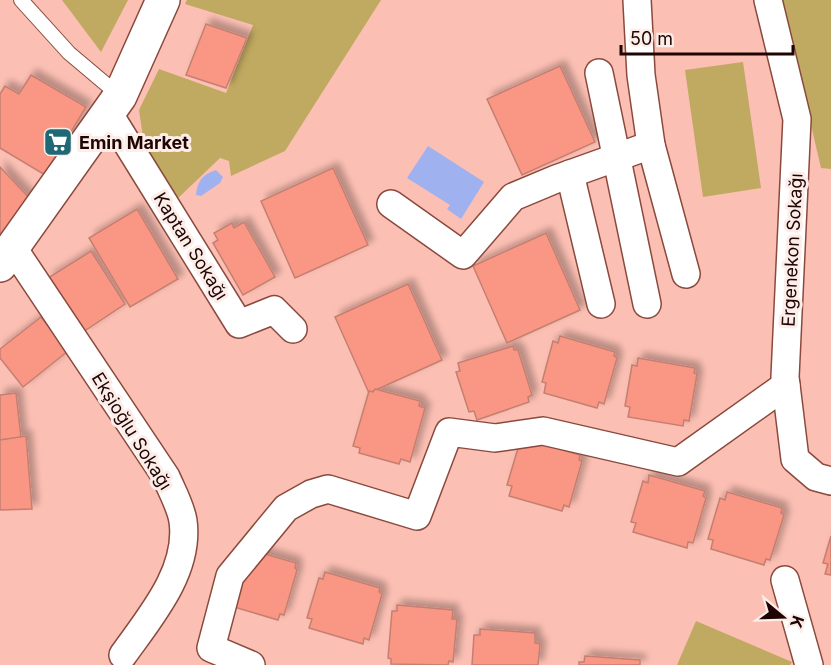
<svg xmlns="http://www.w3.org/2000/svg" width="831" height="665" font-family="Inter,sans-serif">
  <defs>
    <filter id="shadow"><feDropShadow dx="5.5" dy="-5.5" stdDeviation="3" flood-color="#0004"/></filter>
  </defs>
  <rect width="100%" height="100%" fill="#fcbfb3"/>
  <g fill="#c0a961">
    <polygon points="62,0 128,0 101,52"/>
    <polygon points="187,0 381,0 285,151 231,176 229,161 220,158 175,201 145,151 139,110 159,69 226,93 253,25 185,4"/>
    <polygon points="782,0 831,0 831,169 821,168"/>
    <polygon points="743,62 761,188 703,197 685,70"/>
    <polygon points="696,621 792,662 790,665 677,665"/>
  </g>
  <g fill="#a0b1ef">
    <polygon points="428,146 484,182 461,219 447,209 450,205 407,178"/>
    <path d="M216,170L223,177L220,183L201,196L196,195C197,181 203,174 216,170Z"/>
  </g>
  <g fill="#fa9784" stroke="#c57f71" stroke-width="1.5" filter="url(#shadow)">
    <polygon points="206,24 247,38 226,88 186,75"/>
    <polygon points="560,66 595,142 522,175 487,99"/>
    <polygon points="31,75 86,107 45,175 0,148 0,94 5,86 19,94"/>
    <polygon points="0,167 34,203 0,234"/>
    <polygon points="333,168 368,245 295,278 261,201"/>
    <polygon points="137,209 178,279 130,307 89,238"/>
    <polygon points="244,222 275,277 243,295 213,243 218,240 214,233 232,223 234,228"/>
    <polygon points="546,233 580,310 507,343 473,266"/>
    <polygon points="91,251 125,304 83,332 48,278"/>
    <polygon points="408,284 442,360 369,393 335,317"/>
    <polygon points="41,317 68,351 23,387 0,358 0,349"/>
    <polygon points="560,336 615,352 614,356 617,358 604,404 599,402 597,408 544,393 546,383 542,382 553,341 558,343"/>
    <polygon points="513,346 514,350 518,350 532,395 528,397 529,402 477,420 474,411 469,412 456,372 460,371 458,363"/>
    <polygon points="638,358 695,368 694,373 697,374 689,421 684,420 683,426 628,417 630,407 625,406 632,365 637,366"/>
    <polygon points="375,389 420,401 419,406 425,408 410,462 401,459 399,464 359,453 360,448 353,446 369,391 373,392"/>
    <polygon points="16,393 21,438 0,440 0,395"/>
    <polygon points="26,436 32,509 0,510 0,440"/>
    <polygon points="525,439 580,455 579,460 582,461 569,507 564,505 562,511 509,496 512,486 507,485 519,445"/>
    <polygon points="649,475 705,491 703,496 706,498 693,543 688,542 687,548 633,532 636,523 631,522 643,481 648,483"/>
    <polygon points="727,492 782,508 781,513 784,515 770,560 766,559 764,565 711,549 713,540 708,539 720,498 725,500"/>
    <polygon points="831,536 831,575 825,574 828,564 823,563"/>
    <polygon points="241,547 296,563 295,568 297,570 284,615 280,614 278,620 224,604"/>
    <polygon points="325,572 380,588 379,592 382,594 369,640 364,638 363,644 309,628 312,619 307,618 319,578 323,579"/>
    <polygon points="397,605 453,610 452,619 457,619 453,662 449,661 448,665 391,664 391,659 388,658 392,611 397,611"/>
    <polygon points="480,629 535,633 535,643 540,644 538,665 472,665 474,635 480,635"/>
    <polygon points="585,656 640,660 640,665 579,665 579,662 584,662"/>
  </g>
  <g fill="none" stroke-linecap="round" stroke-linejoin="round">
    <g stroke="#8a493d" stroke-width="16">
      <polyline id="lane" points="21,0 69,53 120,96"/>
    </g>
    <g stroke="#8a493d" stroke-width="30">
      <g id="street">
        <polyline points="637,0 641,75 651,145 686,274"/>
        <polyline points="768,0 797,119 785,377 795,459 816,477 831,481"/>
        <polyline points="599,73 647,304"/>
        <polyline points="109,114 239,324 274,310 293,329"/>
        <polyline points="570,174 601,304"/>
        <polyline points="391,204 463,255 513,197 556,179 651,145"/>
        <path d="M13,248L166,477C172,491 181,507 183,521C190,571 150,617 123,655"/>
        <polyline points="785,580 809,665"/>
        <polyline points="251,665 211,648 230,576 286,508 311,494 328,489 417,516 449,432 495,438 543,431 678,462 786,385"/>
      </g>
    </g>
    <g stroke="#8a493d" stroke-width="36">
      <polyline id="secondary" points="0,265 120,96 163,0"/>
    </g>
    <use href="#lane" stroke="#fff" stroke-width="14"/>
    <use href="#street" stroke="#fff" stroke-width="27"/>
    <use href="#secondary" stroke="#fff" stroke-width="33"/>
  </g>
  <defs>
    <g id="supermarket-square" transform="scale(1.5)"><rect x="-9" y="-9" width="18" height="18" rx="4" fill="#1f6875" stroke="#fdede9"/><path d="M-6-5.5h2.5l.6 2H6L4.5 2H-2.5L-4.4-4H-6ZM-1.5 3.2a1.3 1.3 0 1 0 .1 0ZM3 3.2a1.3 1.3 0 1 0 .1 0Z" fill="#fff"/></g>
  </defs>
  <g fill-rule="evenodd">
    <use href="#supermarket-square" x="58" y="142"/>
  </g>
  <g text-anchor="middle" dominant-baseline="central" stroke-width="6" stroke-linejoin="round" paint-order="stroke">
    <g font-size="18" font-weight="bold" fill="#1e0503" stroke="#fdede9" text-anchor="start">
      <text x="79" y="142">Emin Market</text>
    </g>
    <g font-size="18" fill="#1e0503" stroke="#fdede9">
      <text transform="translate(191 246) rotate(58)">Kaptan Sokağı</text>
      <text transform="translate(792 250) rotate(-87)">Ergenekon Sokağı</text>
      <text transform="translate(132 431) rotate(58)">Ekşioğlu Sokağı</text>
    </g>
  </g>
  <g transform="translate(783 617) rotate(109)" stroke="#fdede9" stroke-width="4.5" paint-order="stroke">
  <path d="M0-4.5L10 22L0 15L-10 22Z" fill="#1e0503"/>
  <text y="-9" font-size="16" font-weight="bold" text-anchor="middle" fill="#1e0503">K</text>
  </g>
  <path d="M621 45v9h172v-9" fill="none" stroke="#1e0503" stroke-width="3"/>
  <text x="630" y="45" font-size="18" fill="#1e0503" stroke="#fdede9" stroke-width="4.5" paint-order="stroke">50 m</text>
</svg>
